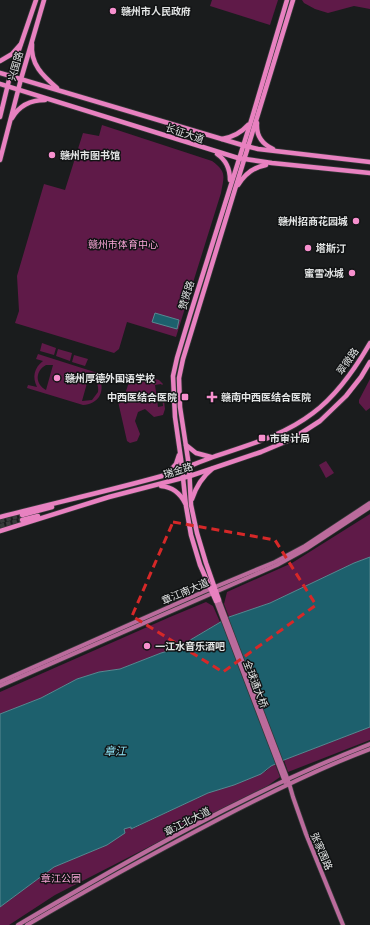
<svg xmlns="http://www.w3.org/2000/svg" width="370" height="925" font-family="Commissioner,'Noto Sans SC',sans-serif">
  <rect width="100%" height="100%" fill="#1a1c1d"/>
  <g fill="#5f1a48" fill-rule="evenodd">
    <polygon points="212,0 278,0 270,25 210,6"/>
    <polygon points="302,0 370,0 370,9 354,6 328,13 315,9 304,3"/>
    <path d="M102,125L212,161C227,172 224,176 221,193L176,337L127,322L119,349L114,353L15,323L19,311L17,276L44,184L65,190L83,133L99,136Z"/>
    <polygon points="42,343 56,348 54,355 40,351"/>
    <polygon points="58,349 72,353 70,361 56,356"/>
    <path d="M38,354L107,376L106,380L100,379C105,393 98,404 83,405L27,388L28,385L37,387C32,377 34,368 43,361L36,359ZM46,365H53L46,390C35,384 35,371 46,365ZM89,376C96,379 99,385 98,392L92,400L82,401Z"/>
    <polygon points="74,355 88,359 85,366 72,362"/>
    <polygon points="143,376 159,380 163,384 162,385 161,384 155,385 158,407 163,406 162,394 163,393 165,409 163,415 154,417 145,409 138,412 135,421 140,434 137,441 130,443 127,441 117,397 118,395 124,397 129,382 139,384 141,377"/>
    <polygon points="370,379 370,408 366,411 359,403 359,400"/>
    <polygon points="326,461 334,473 326,478 319,465"/>
    <polygon points="370,514 370,557 368,558 354,563 270,603 229,617 224,604 227,592 292,563"/>
    <polygon points="206,602 213,606 220,622 175,649 161,653 120,669 99,672 77,679 41,698 0,714 0,692 170,617"/>
    <polygon points="370,727 370,740 288,772 284,760"/>
    <polygon points="275,764 280,777 266,787 55,895 9,925 0,925 0,907 54,867 107,845 124,829 131,827 132,829 208,793 234,785 266,771 271,766"/>
  </g>
  <g fill="#1d606d" stroke="#588891">
    <polygon points="155,313 179,320 177,329 152,322"/>
    <polygon points="370,557 370,727 284,760 271,766 261,774 234,785 208,793 131,829 131,827 124,829 125,833 107,845 54,867 0,907 0,714 41,698 77,679 99,672 120,669 161,653 175,649 229,617 270,603 354,563"/>
  </g>
  <g fill="none" stroke-linecap="round" stroke-linejoin="round">
    <g stroke="#383a3b" stroke-width="4.5" stroke-dasharray="4.5 2" stroke-linecap="butt">
      <polyline points="0,521 22,515"/>
      <polyline points="0,526 22,520"/>
    </g>
    <g stroke="#363839" stroke-width="5.5">
      <g id="secondary">
        <polyline points="219,600 289,783 293,797 306,834 343,925"/>
        <polyline points="216,601 285,782"/>
        <polyline points="0,682 203,592 275,562 305,546 370,503"/>
        <polyline points="0,686 277,565 306,549 370,507"/>
        <path d="M18,925C132,858 247,792 370,744"/>
        <path d="M27,925C90,888 154,853 219,819C269,793 317,769 370,749"/>
      </g>
    </g>
    <g stroke="#363839" stroke-width="6">
      <g id="primary">
        <path d="M32,44C30,64 43,76 57,88"/>
        <polyline points="0,61 12,54 20,45"/>
        <polyline points="0,73 242,145 258,149 370,162"/>
        <polyline points="0,84 238,158 272,163 370,173"/>
        <polyline points="0,117 10,76 36,0"/>
        <path d="M12,118C19,106 31,100 45,100"/>
        <path d="M257,123C256,135 262,144 273,149"/>
        <path d="M222,139C233,137 241,133 248,125"/>
        <path d="M217,154C226,160 230,169 230,180"/>
        <polyline points="0,160 21,79 44,0"/>
        <path d="M238,185C245,174 253,167 266,165"/>
        <polyline points="186,445 196,453 211,457"/>
        <polyline points="169,472 176,464 179,455"/>
        <path d="M161,486C172,487 180,493 185,503"/>
        <path d="M192,499C196,487 202,477 212,469"/>
        <polyline points="22,515 52,507"/>
        <path d="M0,517C54,503 108,491 162,476C179,471 196,463 213,457C248,445 283,436 313,413C337,395 355,369 370,343"/>
        <polyline points="22,520 38,516"/>
        <polyline points="0,531 109,497 190,476 261,452 292,439 320,421 346,396 361,377 370,362"/>
        <polyline points="219,600 206,563 197,533 191,505 189,466 180,407 179,378 183,359 293,0"/>
        <polyline points="216,601 200,565 191,535 186,506 181,459 175,417 173,376 177,358 190,315 252,118 287,0"/>
      </g>
    </g>
    <use href="#secondary" stroke="#bb6b9c" stroke-width="4"/>
    <use href="#primary" stroke="#e881c0" stroke-width="4.5"/>
  </g>
  <path fill="none" stroke="#d62828" stroke-width="3" stroke-dasharray="8 5" stroke-linejoin="round" d="M173,522L275,540L316,605L223,672L132,616Z"/>
  <g fill="#f790ce" stroke="#111314" stroke-width="1.5">
    <circle cx="113" cy="11" r="4"/>
    <circle cx="52" cy="155" r="4"/>
    <circle cx="356" cy="221" r="4"/>
    <circle cx="308" cy="248" r="4"/>
    <circle cx="352" cy="273" r="4"/>
    <circle cx="57" cy="378" r="4"/>
    <rect x="181" y="393" width="8" height="8" rx="2"/>
    <path d="M210 391h4v4h4v4h-4v4h-4v-4h-4v-4h4z"/>
    <rect x="258" y="434" width="8" height="8" rx="2"/>
    <circle cx="147" cy="646" r="4"/>
  </g>
  <g text-anchor="middle" dominant-baseline="central" stroke-width="3" stroke-linejoin="round" paint-order="stroke">
    <g font-size="10" font-weight="bold" fill="#e3e5e5" stroke="#111314" text-anchor="start">
      <text x="121" y="11">赣州市人民政府</text>
      <text x="60" y="155">赣州市图书馆</text>
      <text x="348" y="221" text-anchor="end">赣州招商花园城</text>
      <text x="316" y="248">塔斯汀</text>
      <text x="344" y="273" text-anchor="end">蜜雪冰城</text>
      <text x="65" y="378">赣州厚德外国语学校</text>
      <text x="177" y="397" text-anchor="end">中西医结合医院</text>
      <text x="221" y="397">赣南中西医结合医院</text>
      <text x="270" y="438">市审计局</text>
      <text x="155" y="646">一江水音乐酒吧</text>
    </g>
    <g font-size="10" fill="#e3e5e5" stroke="#111314">
      <text transform="translate(15 66) rotate(-74)">兴国路</text>
      <text transform="translate(185 133) rotate(18)">长征大道</text>
      <text transform="translate(186 295) rotate(-73)">赞贤路</text>
      <text transform="translate(347 361) rotate(-55)">翠微路</text>
      <text transform="translate(178 470) rotate(-17)">瑞金路</text>
      <text transform="translate(185 591) rotate(-23)">章江南大道</text>
      <text transform="translate(256 684) rotate(69)">全球通大桥</text>
      <text transform="translate(187 821) rotate(-27)">章江北大道</text>
      <text transform="translate(322 851) rotate(67)">张家围路</text>
    </g>
    <g font-size="10" fill="#f9a6d7" stroke="#111314">
      <text x="123" y="244">赣州市体育中心</text>
      <text x="61" y="878">章江公园</text>
    </g>
    <g font-size="11" font-style="italic" fill="#8fe4f7" stroke="#111314">
      <text x="115" y="750">章江</text>
    </g>
  </g>
</svg>
